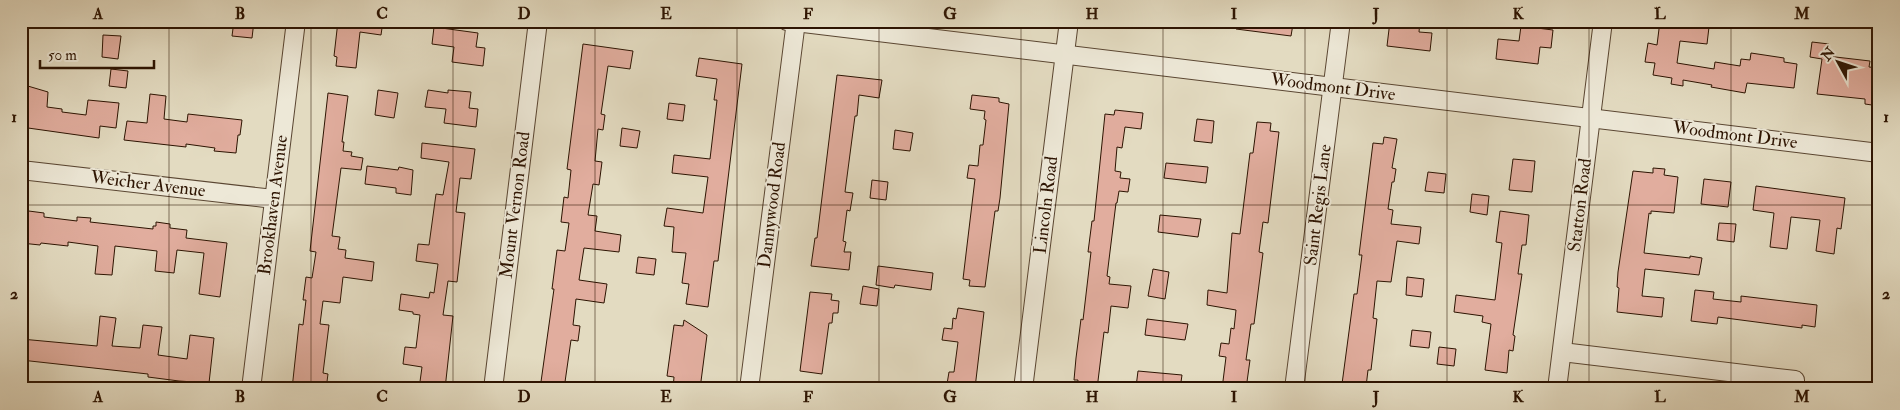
<svg xmlns="http://www.w3.org/2000/svg" width="1900" height="410" font-family="'IM FELL Double Pica',serif">
  <rect width="100%" height="100%" fill="#e3dbc1"/>
  <filter id="stains"><feTurbulence type="fractalNoise" baseFrequency=".004" numOctaves="4"/><feColorMatrix values="0 0 0 0 .2 0 0 0 0 .09 0 0 0 0 .02 0 0 0 .5 -.17"/></filter>
  <radialGradient id="worn" r=".72"><stop offset=".6" stop-color="#630" stop-opacity="0"/><stop offset="1" stop-color="#630" stop-opacity=".3"/></radialGradient>
  <g fill="#e1ad9e" stroke="#2d1402">
    <polygon points="234,21 254,21 252,38 232,36"/>
    <polygon points="338,21 383,21 381,35 360,32 356,68 336,66 337,57 334,56"/>
    <polygon points="1237,21 1289,21 1289,24 1293,24 1291,36 1236,29"/>
    <polygon points="1390,21 1420,21 1419,32 1432,33 1430,51 1387,46"/>
    <polygon points="1660,21 1682,21 1682,23 1709,27 1707,44 1680,41 1677,63 1714,69 1715,62 1740,66 1741,59 1750,60 1751,53 1784,58 1784,62 1797,64 1794,88 1747,83 1745,93 1711,87 1712,85 1683,80 1683,86 1671,84 1672,78 1653,75 1655,63 1645,62 1648,43 1657,45"/>
    <polygon points="1521,26 1553,30 1551,48 1540,47 1538,64 1496,59 1498,39 1519,41"/>
    <polygon points="434,27 478,33 476,47 485,48 483,66 452,62 454,47 432,44"/>
    <polygon points="103,35 121,36 118,59 102,57"/>
    <polygon points="1812,42 1829,44 1827,56 1870,61 1869,67 1879,68 1879,106 1865,104 1865,99 1817,94 1822,59 1810,57"/>
    <polygon points="583,44 633,51 630,69 608,66 601,114 605,115 603,130 598,129 595,161 602,162 599,185 593,184 588,215 597,216 595,231 621,235 619,252 584,248 579,280 607,284 604,303 576,299 573,325 580,326 578,341 571,340 564,389 540,389 554,289 552,289 557,250 565,251 569,223 561,222 564,197 568,198 571,170 567,169"/>
    <polygon points="699,58 742,64 718,261 714,261 708,307 686,304 689,284 682,283 686,253 672,252 674,227 664,226 667,208 703,213 708,177 672,173 674,155 710,159 717,100 714,100 717,79 696,76"/>
    <polygon points="111,69 128,71 126,88 109,86"/>
    <polygon points="837,75 882,80 879,98 859,95 857,116 855,116 845,192 853,193 850,211 847,210 843,241 846,242 844,252 851,252 849,270 811,266 815,238 817,238"/>
    <polygon points="21,84 48,92 47,107 62,109 62,112 86,115 88,100 119,103 116,128 100,126 99,138 21,127"/>
    <polygon points="378,90 398,93 394,118 375,115"/>
    <polygon points="428,90 448,93 448,90 471,92 469,108 478,109 476,127 444,123 446,109 425,107"/>
    <polygon points="328,93 348,96 342,142 344,142 343,151 352,152 351,156 363,158 361,170 341,168 332,236 340,237 338,249 346,250 345,258 374,262 372,281 343,277 340,303 323,301 320,324 329,325 323,373 328,374 326,389 292,389 299,324 303,325 306,300 303,300 306,277 312,278 316,252 310,251"/>
    <polygon points="150,94 166,96 164,119 187,122 188,114 242,120 240,135 238,135 236,153 214,151 215,148 186,144 186,147 124,140 127,121 147,123"/>
    <polygon points="972,95 999,98 999,102 1009,104 1000,198 998,211 995,211 985,287 969,286 970,280 963,279 975,179 967,178 969,165 978,166 980,145 983,145 986,120 984,119 985,111 970,109"/>
    <polygon points="669,103 685,105 683,121 667,119"/>
    <polygon points="1115,110 1143,113 1141,129 1125,127 1122,148 1117,147 1115,171 1121,172 1120,178 1130,179 1128,192 1119,191 1117,203 1116,203 1107,276 1110,277 1109,284 1131,286 1128,308 1111,306 1108,333 1104,332 1097,389 1077,389 1078,380 1074,380 1076,358 1081,319 1083,320 1091,252 1088,252 1092,221 1094,221 1105,114 1114,115"/>
    <polygon points="1197,119 1214,121 1212,143 1194,141"/>
    <polygon points="1257,122 1271,123 1270,131 1279,132 1268,223 1263,222 1259,252 1263,253 1254,324 1251,324 1246,360 1250,360 1246,389 1222,389 1226,357 1219,356 1221,343 1229,344 1231,328 1234,329 1236,310 1207,305 1208,290 1227,293 1232,233 1240,234 1250,153 1253,153"/>
    <polygon points="622,128 640,131 637,148 620,146"/>
    <polygon points="895,130 913,133 910,151 893,149"/>
    <polygon points="1384,137 1397,139 1392,168 1396,169 1394,182 1392,182 1388,209 1393,210 1391,224 1421,227 1419,244 1397,241 1391,282 1377,281 1373,318 1377,319 1371,370 1368,370 1366,387 1342,384 1354,294 1357,294 1362,255 1359,255 1373,143 1383,144"/>
    <polygon points="422,143 475,149 471,179 460,178 456,212 465,213 457,282 448,281 443,315 453,316 445,389 419,389 422,367 403,364 405,347 416,348 420,315 413,314 413,312 399,310 401,294 429,298 430,292 434,293 438,264 416,261 418,244 429,245 436,194 443,195 449,162 421,158"/>
    <polygon points="1513,159 1535,161 1532,192 1509,190"/>
    <polygon points="1166,163 1208,167 1206,183 1164,178"/>
    <polygon points="367,166 398,170 399,167 413,170 411,195 396,193 396,188 365,184"/>
    <polygon points="1653,168 1665,169 1664,175 1678,177 1674,213 1651,211 1651,214 1649,213 1644,253 1690,258 1690,256 1702,258 1699,275 1645,269 1642,296 1664,298 1662,317 1617,312 1619,288 1617,287 1618,272 1633,171 1653,173"/>
    <polygon points="1428,172 1446,174 1444,193 1425,191"/>
    <polygon points="1704,179 1731,182 1728,207 1701,204"/>
    <polygon points="872,180 888,182 886,200 870,198"/>
    <polygon points="1756,186 1845,198 1841,229 1837,228 1834,254 1816,251 1820,220 1791,217 1787,249 1770,247 1774,213 1753,210"/>
    <polygon points="1472,194 1489,196 1487,215 1470,212"/>
    <polygon points="21,210 44,213 44,217 77,221 77,217 91,218 90,222 153,229 153,226 156,226 156,222 170,224 170,228 187,230 186,238 227,243 220,297 199,294 204,253 177,250 174,273 155,271 157,251 115,246 112,275 95,274 98,246 68,242 68,246 41,243 40,245 21,243"/>
    <polygon points="1500,211 1529,215 1526,245 1522,245 1518,274 1522,274 1513,335 1515,336 1513,351 1509,350 1507,373 1485,370 1491,324 1482,322 1483,316 1454,312 1456,295 1495,300 1502,243 1496,242"/>
    <polygon points="1160,215 1201,219 1198,237 1158,232"/>
    <polygon points="1719,223 1736,224 1734,242 1717,240"/>
    <polygon points="638,257 656,259 654,275 636,273"/>
    <polygon points="878,266 933,273 931,290 895,285 894,288 876,285"/>
    <polygon points="1153,269 1169,272 1165,299 1148,296"/>
    <polygon points="1407,277 1424,279 1422,297 1406,295"/>
    <polygon points="863,286 879,289 877,306 860,304"/>
    <polygon points="1695,290 1714,292 1713,299 1741,302 1741,296 1817,305 1815,327 1802,325 1802,328 1718,317 1717,324 1691,321"/>
    <polygon points="810,292 832,294 831,300 839,301 838,313 833,313 832,323 829,323 822,374 800,371"/>
    <polygon points="958,308 984,312 975,388 947,384 949,372 954,372 958,342 942,340 944,328 952,329 953,318 956,319"/>
    <polygon points="100,316 116,318 112,346 140,348 143,325 162,327 158,355 187,359 190,335 214,338 209,383 179,381 148,377 148,374 21,360 21,339 97,346"/>
    <polygon points="1147,319 1188,324 1185,340 1145,335"/>
    <polygon points="684,320 707,335 700,389 673,389 674,377 667,376 674,325 683,326"/>
    <polygon points="1412,330 1431,332 1429,348 1410,346"/>
    <polygon points="1439,347 1456,349 1454,366 1437,364"/>
    <polygon points="1138,371 1182,375 1180,389 1136,387"/>
  </g>
  <g fill="none" stroke-linecap="round" stroke-linejoin="round">
    <g stroke="#5a4632" stroke-width="20">
      <g id="minor">
        <polyline points="787,21 1879,153"/>
        <polyline points="21,170 274,199"/>
        <polyline points="1562,352 1795,380"/>
        <polyline points="251,389 296,21"/>
        <polyline points="493,389 538,21"/>
        <polyline points="749,389 796,21"/>
        <polyline points="1023,389 1069,21"/>
        <polyline points="1294,389 1341,21"/>
        <polyline points="1557,389 1603,21"/>
      </g>
    </g>
    <use href="#minor" stroke="#ede8d7" stroke-width="18"/>
  </g>
  <path fill="none" stroke="#2d1402" stroke-width="1" stroke-opacity="0.55" d="M169,21V389M311,21V389M453,21V389M595,21V389M737,21V389M879,21V389M1021,21V389M1163,21V389M1305,21V389M1447,21V389M1589,21V389M1731,21V389M21,205H1879"/>
  <g text-anchor="middle" dominant-baseline="central" stroke-width="4" stroke-linejoin="round" paint-order="stroke">
    <g font-size="18" fill="#2d1402" stroke="#ede8d7">
      <text transform="translate(1333 87) rotate(7)">Woodmont Drive</text>
      <text transform="translate(1735 135) rotate(7)">Woodmont Drive</text>
      <text transform="translate(148 184) rotate(7)">Weicher Avenue</text>
      <text transform="translate(273 205) rotate(-83)">Brookhaven Avenue</text>
      <text transform="translate(515 205) rotate(-83)">Mount Vernon Road</text>
      <text transform="translate(772 205) rotate(-83)">Dannywood Road</text>
      <text transform="translate(1046 205) rotate(-83)">Lincoln Road</text>
      <text transform="translate(1318 205) rotate(-83)">Saint Regis Lane</text>
      <text transform="translate(1580 205) rotate(-83)">Statton Road</text>
    </g>
  </g>
  <rect width="1900" height="410" fill="none" stroke="#e3dbc1" stroke-width="55"/>
  <g transform="translate(1838 62) rotate(310)" stroke="#ede8d7" stroke-width="4" paint-order="stroke">
  <path d="M0-4L9 19L0 12L-9 19Z" fill="#2d1402"/>
  <text y="-8" font-size="14" font-weight="bold" text-anchor="middle" fill="#2d1402">N</text>
  </g>
  <path d="M40 60v8h114v-8" fill="none" stroke="#2d1402" stroke-width="2.5"/>
  <text x="48" y="60" font-size="15" fill="#2d1402" stroke="#ede8d7" stroke-width="4" paint-order="stroke">50 m</text>
  <rect x="28" y="28" width="1844" height="354" fill="none" stroke="#2d1402" stroke-width="2"/>
  <g font-size="16" text-anchor="middle" font-weight="bold" fill="#2d1402">
    <text x="98" y="19">A</text>
    <text x="240" y="19">B</text>
    <text x="382" y="19">C</text>
    <text x="524" y="19">D</text>
    <text x="666" y="19">E</text>
    <text x="808" y="19">F</text>
    <text x="950" y="19">G</text>
    <text x="1092" y="19">H</text>
    <text x="1234" y="19">I</text>
    <text x="1376" y="19">J</text>
    <text x="1518" y="19">K</text>
    <text x="1660" y="19">L</text>
    <text x="1802" y="19">M</text>
    <text x="14" y="122">1</text>
    <text x="1886" y="122">1</text>
    <text x="14" y="299">2</text>
    <text x="1886" y="299">2</text>
    <text x="98" y="402">A</text>
    <text x="240" y="402">B</text>
    <text x="382" y="402">C</text>
    <text x="524" y="402">D</text>
    <text x="666" y="402">E</text>
    <text x="808" y="402">F</text>
    <text x="950" y="402">G</text>
    <text x="1092" y="402">H</text>
    <text x="1234" y="402">I</text>
    <text x="1376" y="402">J</text>
    <text x="1518" y="402">K</text>
    <text x="1660" y="402">L</text>
    <text x="1802" y="402">M</text>
  </g>
  <rect width="100%" height="100%" filter="url(#stains)"/>
  <rect width="100%" height="100%" fill="url(#worn)"/>
</svg>
